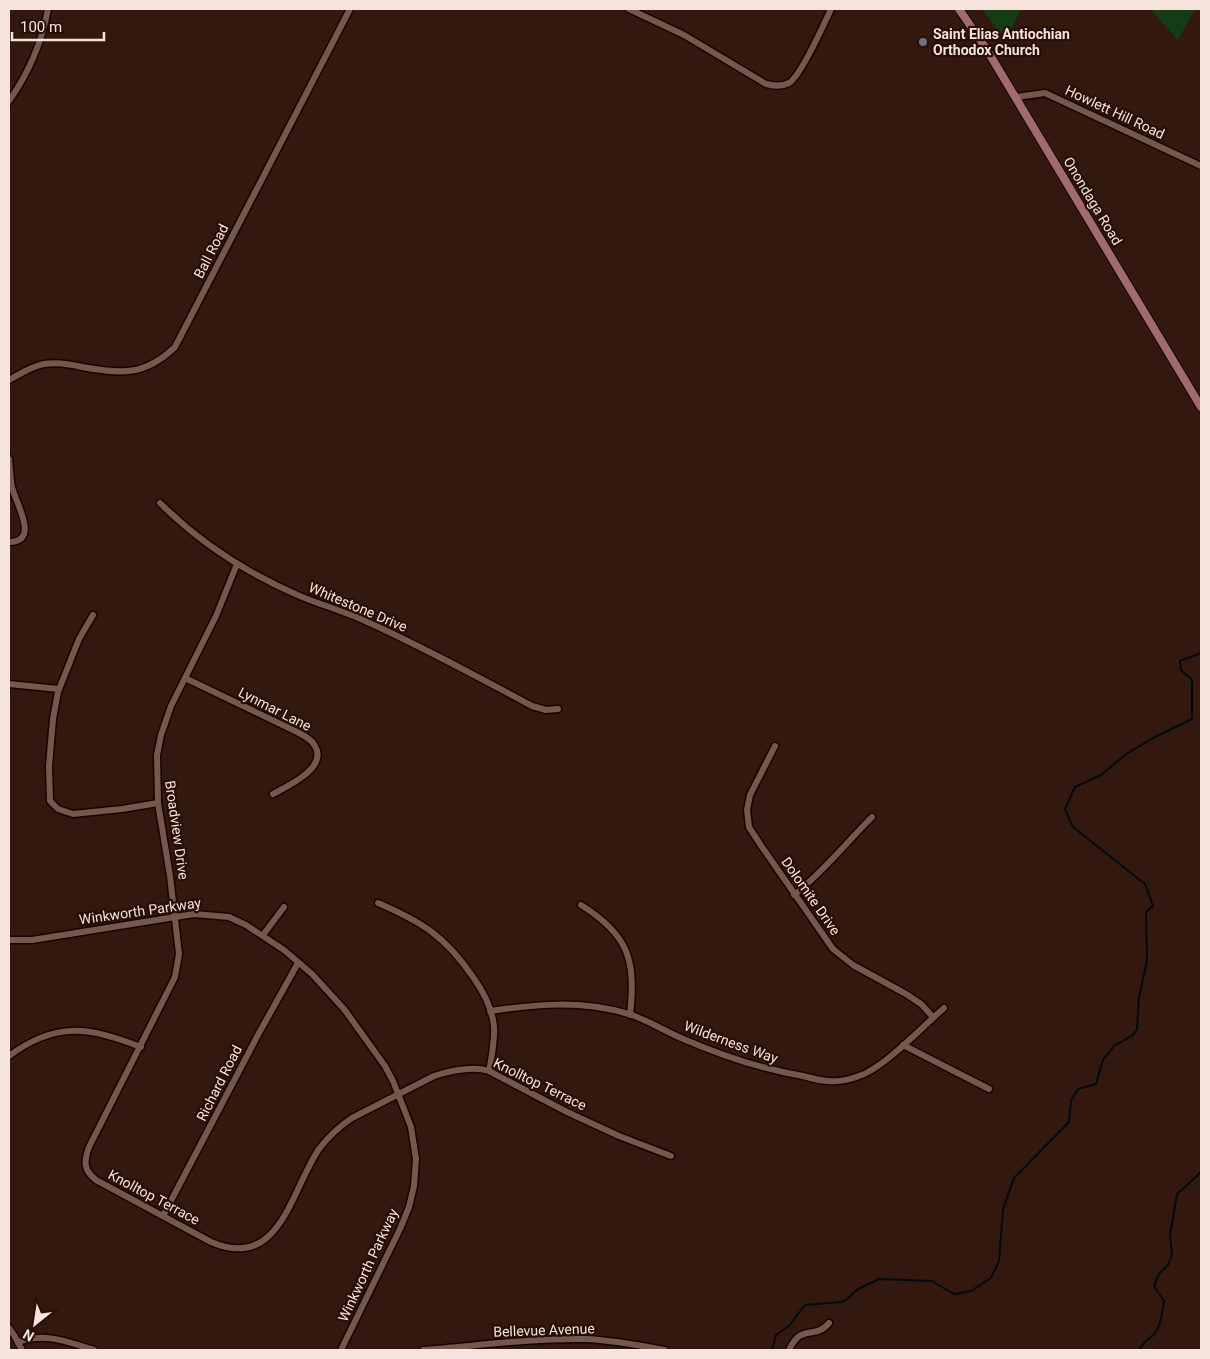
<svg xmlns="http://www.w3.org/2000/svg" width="1210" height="1359" font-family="Roboto,sans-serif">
  <rect width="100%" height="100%" fill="#32180e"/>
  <g fill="#143d14">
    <polygon points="981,9 1021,9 1006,40"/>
    <polygon points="1150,9 1195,9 1178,40"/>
  </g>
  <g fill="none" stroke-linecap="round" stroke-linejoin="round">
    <g stroke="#000a13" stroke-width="2">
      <polyline points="772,1350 776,1335 789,1326 805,1305 841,1302 846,1300 858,1289 879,1279 932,1281 954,1294 971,1291 991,1278 999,1261 1003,1209 1014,1178 1069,1122 1071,1101 1078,1089 1096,1084 1103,1060 1114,1046 1133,1035 1137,1029 1139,997 1147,961 1146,912 1153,906 1145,884 1073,827 1065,809 1075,787 1101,775 1125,755 1153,738 1192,719 1192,680 1181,670 1180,661 1201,653"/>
      <path d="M1139,1350C1143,1342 1150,1339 1155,1333C1162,1323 1162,1312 1164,1301L1154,1286L1159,1274L1168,1265L1172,1255L1170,1235L1177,1194L1197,1176L1201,1171"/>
    </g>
    <g stroke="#180300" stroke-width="9">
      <g id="minor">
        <path d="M629,9L684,35L766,84C774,86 781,87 789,83C801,76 824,24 831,9"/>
        <polyline points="1016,97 1045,93 1201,166"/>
        <path d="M9,101C28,74 42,41 48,9"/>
        <path d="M9,380C20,374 32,366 44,364C56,362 70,364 82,367C122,374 145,376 175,347L350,9"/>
        <path d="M9,459C10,469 10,478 12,487C15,502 41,542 9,542"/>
        <path d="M160,503C201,544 248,574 302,597C322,605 343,611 363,620C421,646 476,676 532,706L546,710L558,709"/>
        <path d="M237,564L216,616L171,706L161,735L157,755L158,803L170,876L179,954L175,977L89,1147C84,1161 83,1170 96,1180L211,1242C280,1272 291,1190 319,1149C328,1137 340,1126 352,1118L434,1076C450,1071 473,1066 489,1071L567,1112L619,1136L671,1156"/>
        <polyline points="93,615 79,639 58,692 53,719 49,766 50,801 58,809 73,814 122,809 158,803"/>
        <path d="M185,678L293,730C301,734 311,738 315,746C328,768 288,786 273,794"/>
        <polyline points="9,684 59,689"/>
        <polyline points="775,746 750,795 747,810 749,827 762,847 833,949 853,965 906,994 921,1004 933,1017"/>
        <path d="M794,895C823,872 846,843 872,817"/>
        <path d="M378,903C422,922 445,936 473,977C483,991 492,1008 494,1026C495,1041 492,1056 489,1071"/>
        <path d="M581,905C629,935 636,960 630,1015"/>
        <polyline points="263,935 284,907"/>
        <polyline points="9,940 32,940 194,914 229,917 246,925 284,950 312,974 344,1009 385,1066 393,1081 411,1127 416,1159 414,1186 409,1207 400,1229 341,1350"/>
        <path d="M490,1011C539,1004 580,1000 629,1014C647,1020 663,1030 681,1038C720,1055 761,1069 803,1076C811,1078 820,1081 829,1081C839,1082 849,1080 859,1076C884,1068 922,1027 944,1008"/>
        <polyline points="903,1045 989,1089"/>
        <path d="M9,1056C56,1021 89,1027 141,1047"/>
        <polyline points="163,1216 259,1033 298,963"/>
        <polyline points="9,1328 14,1335 22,1350"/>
        <path d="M18,1342C47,1332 67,1342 94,1350"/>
        <path d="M423,1350C476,1346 531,1338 585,1339C612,1340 638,1345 665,1350"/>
        <path d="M789,1350C802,1322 814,1341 829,1323"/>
      </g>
    </g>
    <g stroke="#180300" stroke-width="10">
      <polyline id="major" points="959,9 987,50 1201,407"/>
    </g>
    <use href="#minor" stroke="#75574b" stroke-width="6"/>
    <use href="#major" stroke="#a16a71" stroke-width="8"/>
  </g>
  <circle fill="#6b7280" stroke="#270f06" stroke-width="2" cx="923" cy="42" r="5"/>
  <g text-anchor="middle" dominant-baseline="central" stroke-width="4.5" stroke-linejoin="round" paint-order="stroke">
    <g font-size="14" font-weight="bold" fill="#f5e3dc" stroke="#270f06" text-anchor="start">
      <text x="933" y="34">Saint Elias Antiochian<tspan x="933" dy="16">Orthodox Church</tspan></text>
    </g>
    <g font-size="14" fill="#f5e3dc" stroke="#270f06">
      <text transform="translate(1115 112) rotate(25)">Howlett Hill Road</text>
      <text transform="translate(1093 201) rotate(59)">Onondaga Road</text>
      <text transform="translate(211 251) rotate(-63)">Ball Road</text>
      <text transform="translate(358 607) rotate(23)">Whitestone Drive</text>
      <text transform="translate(275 709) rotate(27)">Lynmar Lane</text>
      <text transform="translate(177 830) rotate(82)">Broadview Drive</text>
      <text transform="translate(811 896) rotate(55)">Dolomite Drive</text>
      <text transform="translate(140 911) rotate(-8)">Winkworth Parkway</text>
      <text transform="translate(731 1042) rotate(20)">Wilderness Way</text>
      <text transform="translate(219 1083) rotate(-63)">Richard Road</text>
      <text transform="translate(540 1084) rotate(26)">Knolltop Terrace</text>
      <text transform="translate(154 1197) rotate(28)">Knolltop Terrace</text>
      <text transform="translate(368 1265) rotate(-65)">Winkworth Parkway</text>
      <text transform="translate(544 1330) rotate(-2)">Bellevue Avenue</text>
    </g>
  </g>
  <rect width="1210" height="1359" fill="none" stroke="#f5e3dc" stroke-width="20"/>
  <g transform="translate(35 1324) rotate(210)" stroke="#270f06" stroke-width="4" paint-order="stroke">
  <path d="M0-4L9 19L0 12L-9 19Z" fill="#f5e3dc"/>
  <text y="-8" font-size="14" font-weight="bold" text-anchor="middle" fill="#f5e3dc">N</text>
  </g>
  <path d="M12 32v8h92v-8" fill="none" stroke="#f5e3dc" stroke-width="2.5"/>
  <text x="20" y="32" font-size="15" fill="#f5e3dc" stroke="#270f06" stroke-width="4" paint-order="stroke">100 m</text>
</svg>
